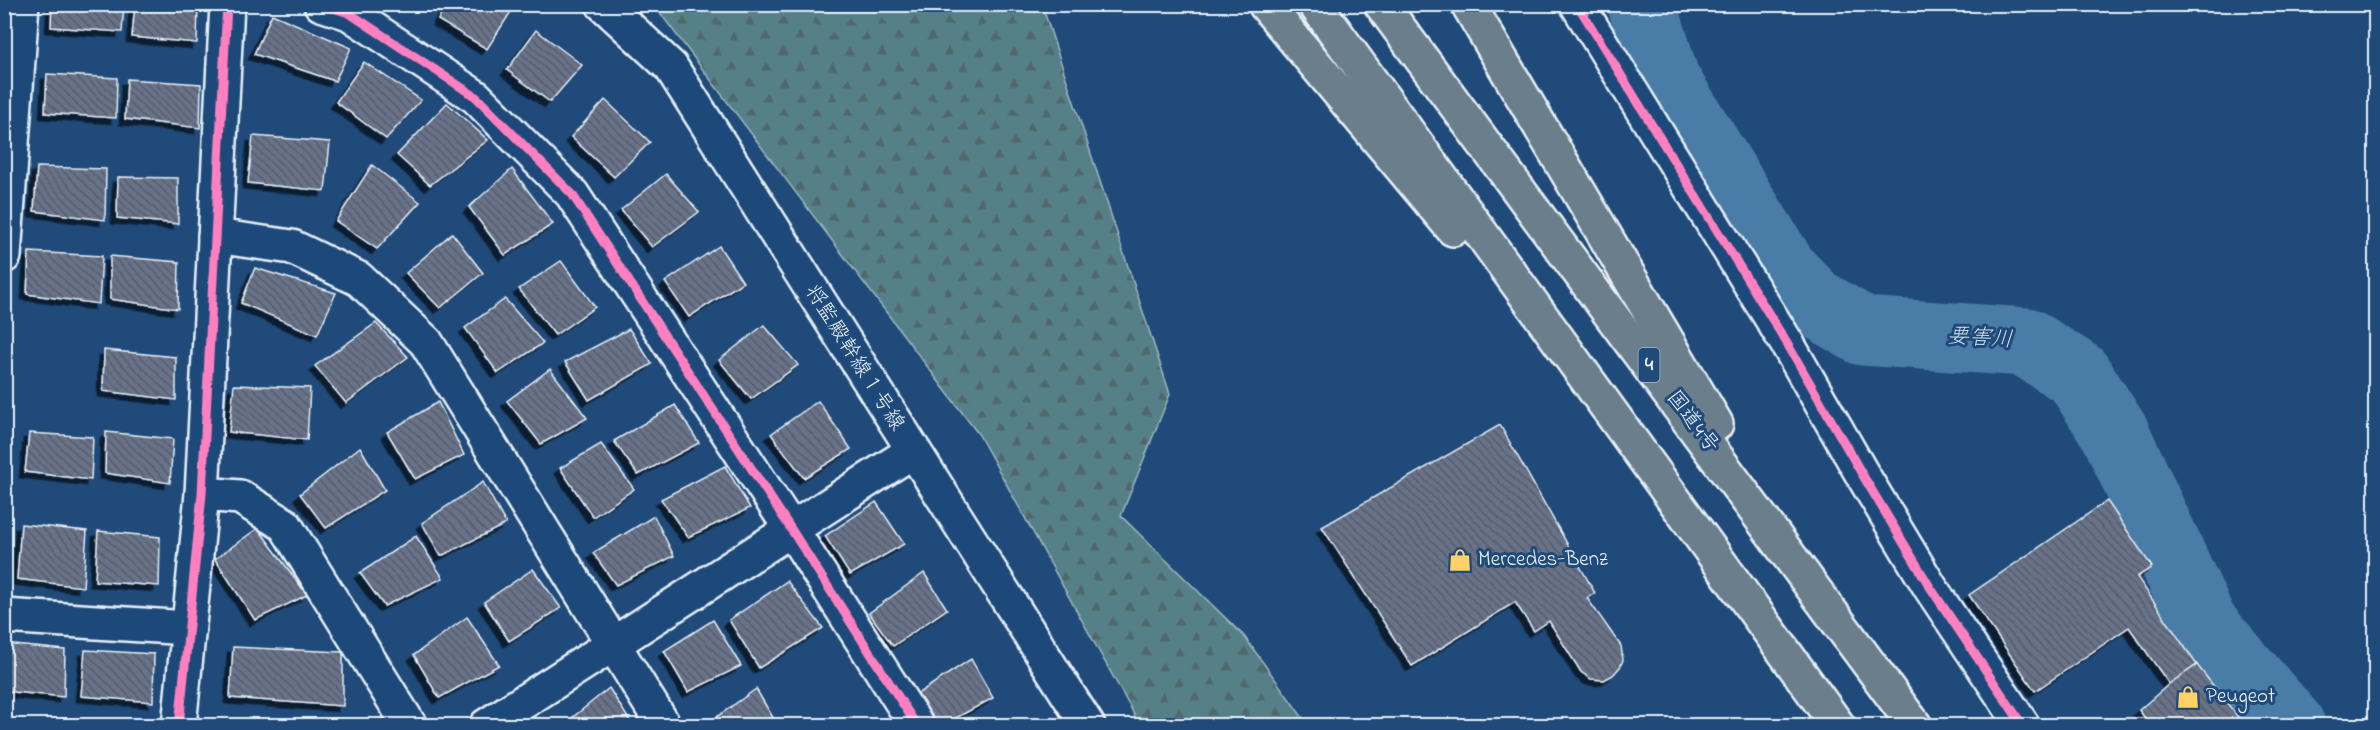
<svg xmlns="http://www.w3.org/2000/svg" width="2380" height="730" font-family="'Indie Flower','Klee One',sans-serif">
  <defs>
    <pattern id="forest-firs" width="22" height="20" patternUnits="userSpaceOnUse" patternTransform="scale(1.5)"><rect width="22" height="20" fill="#568088"/><path d="M5 1l3.5 6h-7zM16 11l3.5 6h-7z" fill="#4f676c"/></pattern>
    <pattern id="building-back-hatch" width="6" height="6" patternUnits="userSpaceOnUse" patternTransform="scale(1.5)"><rect width="6" height="6" fill="#687289"/><path d="M-1 5l2 2M0 0l6 6M5-1l2 2" fill="none" stroke="#575d6a"/></pattern>
    <filter id="shadow"><feDropShadow dx="-5.5" dy="5.5" stdDeviation="0" flood-color="#0009"/></filter>
  </defs>
  <rect width="100%" height="100%" fill="#1f4a7a"/>
  <filter id="ink" filterUnits="userSpaceOnUse"><feTurbulence type="fractalNoise" baseFrequency=".0167" numOctaves="2"/><feDisplacementMap in="SourceGraphic" scale="12" xChannelSelector="R" yChannelSelector="G"/><feConvolveMatrix kernelMatrix="1 2 1 2 8 2 1 2 1" color-interpolation-filters="sRGB"/></filter>
  <g filter="url(#ink)">
    <polygon fill="url(#forest-firs)" stroke="#9fb8c0" stroke-width="1.5" points="654,5 1042,5 1170,394 1121,516 1244,636 1308,725 1140,725 979,435"/>
    <g fill="none" stroke-linecap="round" stroke-linejoin="round">
      <polyline stroke="#497ca6" stroke-width="69" points="1642,4 1666,81 1784,271 1814,302 1863,331 2026,342 2078,375 2115,433 2203,624 2291,726"/>
    </g>
    <g fill="url(#building-back-hatch)" stroke="#e8f1f8" stroke-width="1.5" filter="url(#shadow)">
      <polygon points="52,4 124,4 122,32 51,27"/>
      <polygon points="135,4 198,4 197,43 132,37"/>
      <polygon points="447,4 510,4 514,7 487,49 438,20"/>
      <polygon points="272,14 351,48 335,81 254,54"/>
      <polygon points="536,30 582,65 550,102 507,70"/>
      <polygon points="364,62 421,100 386,139 336,102"/>
      <polygon points="47,74 117,78 116,118 45,113"/>
      <polygon points="127,79 201,84 200,128 125,119"/>
      <polygon points="605,100 650,142 614,177 571,137"/>
      <polygon points="447,103 488,140 430,185 397,155"/>
      <polygon points="253,136 330,142 325,191 248,183"/>
      <polygon points="372,165 420,202 377,249 336,221"/>
      <polygon points="37,167 106,169 105,220 34,211"/>
      <polygon points="512,169 553,224 505,255 469,207"/>
      <polygon points="666,174 699,212 652,247 621,210"/>
      <polygon points="118,177 178,178 178,224 117,218"/>
      <polygon points="452,233 483,273 440,308 406,273"/>
      <polygon points="719,246 743,282 689,317 665,282"/>
      <polygon points="29,252 102,256 99,304 27,294"/>
      <polygon points="110,256 179,262 178,309 110,299"/>
      <polygon points="561,261 595,307 555,335 519,289"/>
      <polygon points="255,268 336,293 317,335 241,303"/>
      <polygon points="505,299 543,343 498,373 465,328"/>
      <polygon points="376,323 408,357 346,403 315,366"/>
      <polygon points="764,325 798,365 751,399 719,360"/>
      <polygon points="629,329 652,364 589,400 565,362"/>
      <polygon points="104,350 176,357 176,400 103,391"/>
      <polygon points="550,369 587,418 541,444 507,401"/>
      <polygon points="234,385 310,388 307,440 229,432"/>
      <polygon points="818,401 851,449 804,478 771,434"/>
      <polygon points="438,402 464,455 415,479 387,432"/>
      <polygon points="675,405 699,443 638,475 614,441"/>
      <polygon points="1500,425 1595,593 1587,598 1621,646 1623,660 1620,667 1613,675 1604,680 1591,679 1581,672 1549,621 1534,631 1515,602 1412,666 1322,527"/>
      <polygon points="106,432 173,439 170,483 105,473"/>
      <polygon points="29,433 93,437 91,480 25,472"/>
      <polygon points="601,444 634,489 593,517 560,468"/>
      <polygon points="360,447 385,490 326,528 300,494"/>
      <polygon points="725,466 750,508 688,537 661,499"/>
      <polygon points="483,482 506,524 441,556 422,523"/>
      <polygon points="2107,501 2152,567 2137,577 2197,665 2169,684 2129,627 2035,691 1969,595"/>
      <polygon points="876,502 904,544 850,575 825,536"/>
      <polygon points="654,516 674,556 616,585 593,553"/>
      <polygon points="21,524 87,531 83,587 17,579"/>
      <polygon points="258,528 307,595 255,620 215,559"/>
      <polygon points="98,531 160,537 159,586 95,581"/>
      <polygon points="416,536 443,578 384,606 360,573"/>
      <polygon points="533,569 561,608 509,641 484,602"/>
      <polygon points="924,573 947,609 893,646 869,613"/>
      <polygon points="787,581 823,628 759,668 729,620"/>
      <polygon points="467,617 499,665 439,698 414,655"/>
      <polygon points="713,620 741,666 688,692 664,651"/>
      <polygon points="4,644 65,650 64,697 4,691"/>
      <polygon points="233,647 343,652 343,706 230,698"/>
      <polygon points="85,650 154,654 153,702 81,696"/>
      <polygon points="971,659 993,698 941,726 935,726 917,694"/>
      <polygon points="2197,665 2245,726 2151,726 2139,710 2169,684"/>
      <polygon points="609,688 633,726 562,726"/>
      <polygon points="756,689 778,726 714,726 711,721"/>
    </g>
    <g fill="none" stroke-linecap="round" stroke-linejoin="round">
      <g stroke="#e8f1f8" stroke-width="38">
        <g id="street">
          <polyline points="321,4 349,13 476,97 572,194 791,529 917,726"/>
          <polyline points="1577,4 1788,345 1862,474 1930,587 2023,726"/>
          <polyline points="215,236 292,247 359,279 426,342 664,726"/>
          <polyline points="4,256 22,4"/>
          <polyline points="202,494 240,497 285,525 410,726"/>
          <polyline points="4,616 188,628"/>
          <polyline points="179,726 202,494 227,4"/>
          <polyline points="486,726 913,451"/>
        </g>
      </g>
      <g stroke="#e8f1f8" stroke-width="38">
        <polyline id="secondary" points="603,4 671,67 1088,726"/>
      </g>
      <g stroke="#e8f1f8" stroke-width="38">
        <g id="highway">
          <polyline points="1265,4 1453,229"/>
          <polyline points="1315,4 1838,726"/>
          <polyline points="1381,4 1915,726"/>
          <polyline points="1468,4 1716,424"/>
        </g>
      </g>
      <use href="#street" stroke="#1f4a7a" stroke-width="33"/>
      <use href="#secondary" stroke="#1f4a7a" stroke-width="33"/>
      <use href="#highway" stroke="#6b7e8b" stroke-width="33"/>
      <g stroke="#1f4a7a" stroke-width="13">
        <g id="cycleway">
          <polyline points="321,4 349,13 476,97 572,194 791,529 917,726"/>
          <polyline points="1577,4 1788,345 1862,474 1930,587 2023,726"/>
          <polyline points="179,726 202,494 227,4"/>
        </g>
      </g>
      <use href="#cycleway" stroke="#ff80c0" stroke-width="9"/>
    </g>
  </g>
  <defs>
    <g id="shop-bare" transform="scale(1.8)"><path d="M-5-2.5h2.3a2.7 3.5 0 0 1 5.4 0H5L5.5 6h-11ZM-1.5-2.5h3a1.5 2.3 0 0 0-3 0Z" fill="#ffd166" stroke="#1f4a7a" stroke-width="2.5" paint-order="stroke"/></g>
  </defs>
  <g fill-rule="evenodd">
    <use href="#shop-bare" x="1460" y="560"/>
    <use href="#shop-bare" x="2188" y="697"/>
  </g>
  <g text-anchor="middle" dominant-baseline="central" stroke-width="6" stroke-linejoin="round" paint-order="stroke">
    <rect fill="#1f4a7a" stroke="#acbfd2" stroke-width="1.5" x="1638.5" y="348" width="21" height="34" rx="4.5"/>
    <g font-size="20" font-weight="bold" fill="#e8f1f8">
      <text x="1649" y="365">4</text>
    </g>
    <g font-size="21" fill="#e8f1f8" stroke="#1f4a7a">
      <text transform="translate(854 358) rotate(58)">将監殿幹線１号線</text>
      <text transform="translate(1692 422) rotate(53)">国道4号</text>
    </g>
    <g font-size="21" fill="#e8f1f8" stroke="#1f4a7a" text-anchor="start">
      <text x="1478" y="560">Mercedes-Benz</text>
      <text x="2206" y="697">Peugeot</text>
    </g>
    <g font-size="22" font-style="italic" fill="#d0dfec" stroke="#1f4a7a">
      <text transform="translate(1980 339) rotate(4)">要害川</text>
    </g>
  </g>
  <rect width="2380" height="730" fill="none" stroke="#1f4a7a" stroke-width="24"/>
  <rect x="12" y="12" width="2356" height="706" fill="none" stroke="#e8f1f8" stroke-width="2" filter="url(#ink)"/>
</svg>
